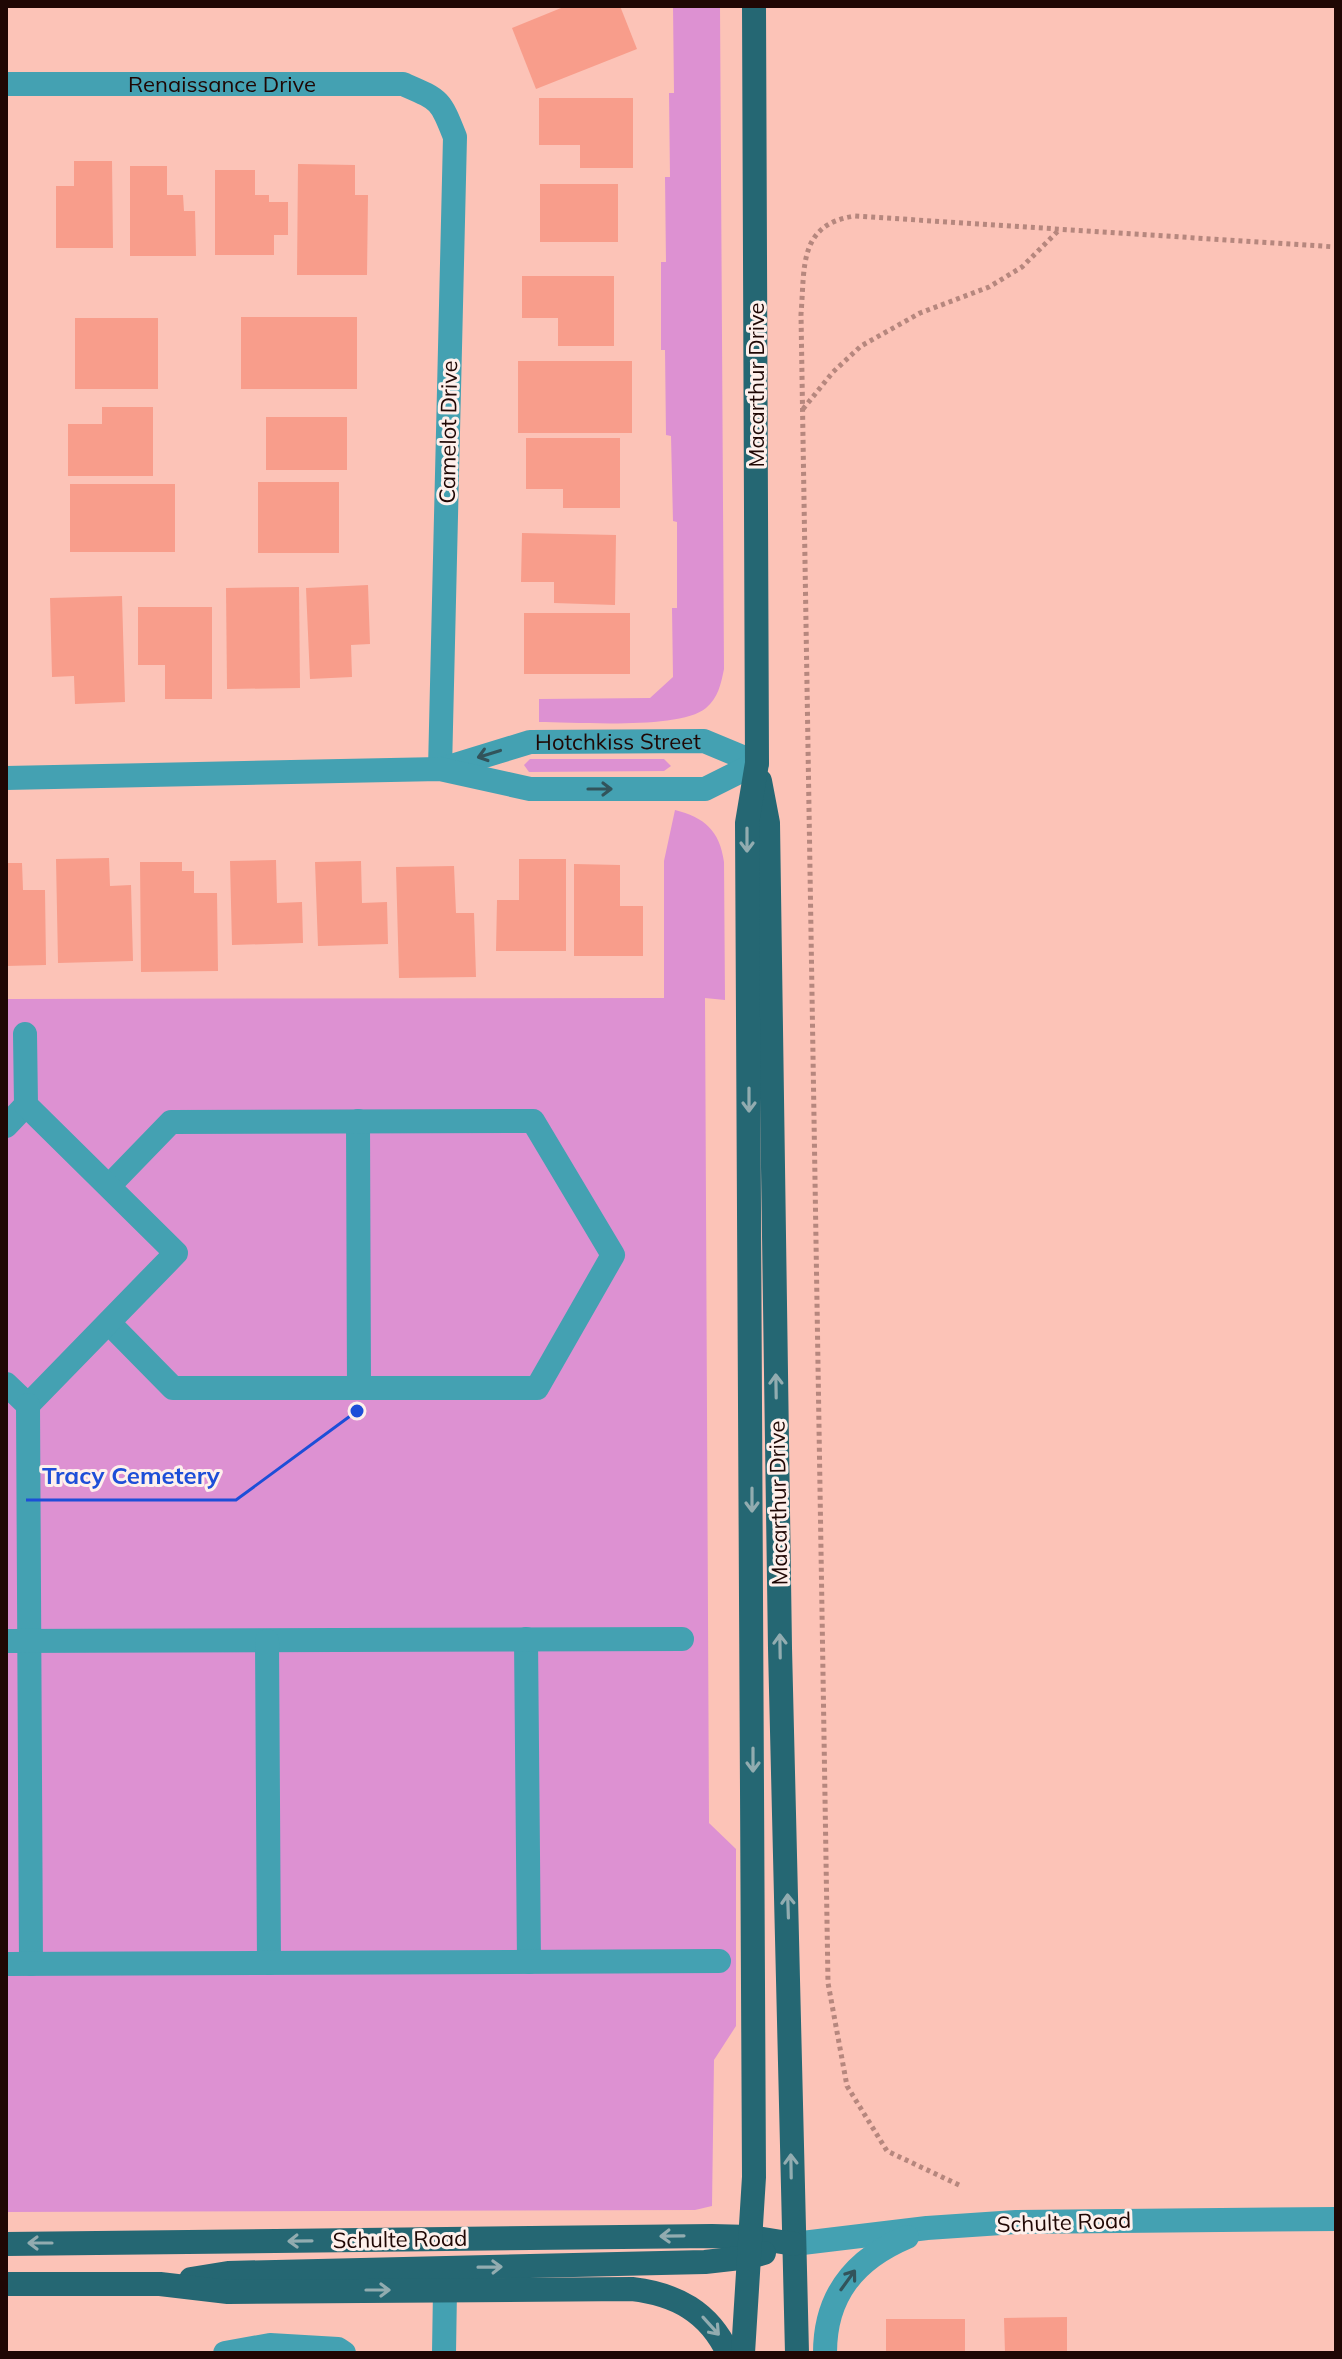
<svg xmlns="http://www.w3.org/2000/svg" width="1342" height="2359" font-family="Mulish,sans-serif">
  <rect width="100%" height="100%" fill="#fcc3b7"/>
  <g fill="#dd91d2">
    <path d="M673,6H720L724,669C721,684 718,698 706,708C680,730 576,722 539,722V699L650,698L673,677L672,608H677V522L673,521L671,436L666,435L665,350H661V262H666L665,177H670L669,93H674Z"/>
    <polygon points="530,759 664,759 671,766 664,771 529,772 524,765"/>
    <path d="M675,810C704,817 720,831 724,862L725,1000L705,998L709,1823L736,1849V2026L714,2060L712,2206L695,2210L6,2212V999L664,998V861Z"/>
  </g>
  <g fill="#f89d8b">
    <polygon points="566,6 620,6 637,49 536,89 512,28"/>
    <polygon points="539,98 633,98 633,168 580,168 580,145 539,145"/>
    <polygon points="74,161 112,161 113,248 56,248 56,186 74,186"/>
    <polygon points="298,164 355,165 355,195 368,195 367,275 297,275"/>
    <polygon points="130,166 167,166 167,195 183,195 184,211 195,211 196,256 130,256"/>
    <polygon points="215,170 255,170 255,195 269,195 269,202 288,202 288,235 274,235 274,255 215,255"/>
    <rect x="540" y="184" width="78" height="58"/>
    <polygon points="522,276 614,276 614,346 558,346 558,318 522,318"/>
    <rect x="241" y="317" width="116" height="72"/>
    <rect x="75" y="318" width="83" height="71"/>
    <rect x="518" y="361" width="114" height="72"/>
    <polygon points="102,407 153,407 153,476 68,476 68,424 102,424"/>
    <rect x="266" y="417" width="81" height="53"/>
    <polygon points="526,438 620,438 620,508 563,508 563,489 526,489"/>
    <rect x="258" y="482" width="81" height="71"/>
    <rect x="70" y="484" width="105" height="68"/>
    <polygon points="522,533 616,535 615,605 554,603 554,582 521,582"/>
    <polygon points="368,585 370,644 351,645 352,677 310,679 306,588"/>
    <polygon points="299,587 300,688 227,689 226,588"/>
    <polygon points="122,596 125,702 75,704 74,676 52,677 50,598"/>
    <polygon points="138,607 212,607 212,699 165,699 165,665 138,665"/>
    <rect x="524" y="613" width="106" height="61"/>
    <polygon points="109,858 110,886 131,885 133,961 58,963 56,859"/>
    <polygon points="519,859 566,859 566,951 496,951 497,900 519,900"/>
    <polygon points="276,860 277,903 302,902 303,943 232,945 230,861"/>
    <polygon points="361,861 362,903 387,902 388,944 318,946 315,862"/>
    <polygon points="140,862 182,862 182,871 194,871 194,893 217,893 218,971 141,972"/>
    <polygon points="6,863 22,863 23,890 45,890 46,965 6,966"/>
    <polygon points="574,864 620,865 620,906 643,906 643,956 574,956"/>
    <polygon points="454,866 456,913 474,913 476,977 399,978 396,867"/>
    <polygon points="1067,2317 1067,2353 1005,2353 1004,2318"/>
    <rect x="886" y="2319" width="79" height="34"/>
  </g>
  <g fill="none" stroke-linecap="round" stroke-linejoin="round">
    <g stroke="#b6877e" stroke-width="5" stroke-dasharray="4 4" stroke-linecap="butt">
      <polyline points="803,409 833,372 861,346 920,313 989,287 1022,267 1059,230"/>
      <path d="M959,2185L887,2151L847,2086L828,1983L801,314C805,267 798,224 855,216L1336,247"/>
    </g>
    <g stroke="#44a1b2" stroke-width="24">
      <path id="s1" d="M6,84H403C440,100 440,99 455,137L440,769"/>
      <path id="s2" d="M442,769L530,742L704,741L757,763"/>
      <polyline points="6,778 440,769 530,789 705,789 757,763"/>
      <polyline points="358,1121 359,1388"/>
      <polyline points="6,1126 26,1105"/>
      <polyline points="109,1186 171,1122 533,1121 613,1255 537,1388 173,1388 109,1323"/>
      <polyline points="6,1384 28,1405 176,1253 26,1105 25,1034"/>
      <polyline points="28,1405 31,1964"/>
      <polyline points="526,1639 529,1962"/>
      <polyline points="6,1641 682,1639"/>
      <polyline points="267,1641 269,1963"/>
      <polyline points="6,1964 719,1961"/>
      <polyline points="794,2244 927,2228 1016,2222 1336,2219"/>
      <polyline points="225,2353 270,2345 338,2349 344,2353"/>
      <polyline points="444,2353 445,2290"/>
      <path d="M825,2353C825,2295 855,2259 907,2237"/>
    </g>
    <g stroke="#256773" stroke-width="24">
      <polyline points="760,781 768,823 780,1648 797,2353"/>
      <polyline points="6,2244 712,2236 750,2237 794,2244"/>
      <polyline points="191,2279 228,2273 705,2262 749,2257 764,2253"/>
      <path d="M6,2284H160L228,2292L632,2289C676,2294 709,2312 728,2353"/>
      <polyline points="743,2353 754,2177 747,823 757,763 754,6"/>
    </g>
  </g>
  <defs><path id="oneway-shaft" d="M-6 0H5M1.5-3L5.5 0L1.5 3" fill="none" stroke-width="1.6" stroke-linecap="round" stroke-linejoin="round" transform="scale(2)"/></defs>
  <g stroke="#32545b">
    <use href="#oneway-shaft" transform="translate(489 754) rotate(163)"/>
    <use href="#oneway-shaft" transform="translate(600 789)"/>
    <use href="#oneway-shaft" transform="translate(848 2280) rotate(-54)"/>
  </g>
  <g stroke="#92acb0">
    <use href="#oneway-shaft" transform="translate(747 840) rotate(90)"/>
    <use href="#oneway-shaft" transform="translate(749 1100) rotate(90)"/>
    <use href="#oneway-shaft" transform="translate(776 1386) rotate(-91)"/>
    <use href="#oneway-shaft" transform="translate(752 1500) rotate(90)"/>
    <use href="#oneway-shaft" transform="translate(780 1646) rotate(-91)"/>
    <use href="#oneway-shaft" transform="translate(753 1760) rotate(90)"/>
    <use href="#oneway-shaft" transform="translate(788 1906) rotate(-92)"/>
    <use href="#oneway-shaft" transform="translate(791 2166) rotate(-91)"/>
    <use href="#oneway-shaft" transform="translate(672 2236) rotate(179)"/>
    <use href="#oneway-shaft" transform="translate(300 2241) rotate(179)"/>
    <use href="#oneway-shaft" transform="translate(40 2243) rotate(180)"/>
    <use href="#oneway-shaft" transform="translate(490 2267) rotate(-1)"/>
    <use href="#oneway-shaft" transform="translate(378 2290)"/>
    <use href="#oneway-shaft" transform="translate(711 2326) rotate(48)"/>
  </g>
  <g text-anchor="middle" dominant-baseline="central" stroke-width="6" stroke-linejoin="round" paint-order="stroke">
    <g font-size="22" fill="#1f0704" stroke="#fef0ec">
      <text stroke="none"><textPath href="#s1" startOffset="216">Renaissance Drive</textPath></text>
      <text transform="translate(756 385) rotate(-90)">Macarthur Drive</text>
      <text transform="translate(448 432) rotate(-89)">Camelot Drive</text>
      <text stroke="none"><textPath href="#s2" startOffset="180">Hotchkiss Street</textPath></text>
      <text transform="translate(778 1503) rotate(-91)">Macarthur Drive</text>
      <text transform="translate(1064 2222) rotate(-2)">Schulte Road</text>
      <text transform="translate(400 2239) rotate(-1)">Schulte Road</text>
    </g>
  </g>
  <path fill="none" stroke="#1d4ed8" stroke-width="3" d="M357 1411L236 1500H26"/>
  <circle fill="#1d4ed8" stroke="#fef0ec" stroke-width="3" cx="357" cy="1411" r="8"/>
  <g font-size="24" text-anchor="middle" font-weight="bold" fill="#1d4ed8" stroke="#fef0ec" stroke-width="6" stroke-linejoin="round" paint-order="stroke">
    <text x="131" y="1484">Tracy Cemetery</text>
  </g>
  <rect width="1342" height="2359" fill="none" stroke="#1f0704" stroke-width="16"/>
</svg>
